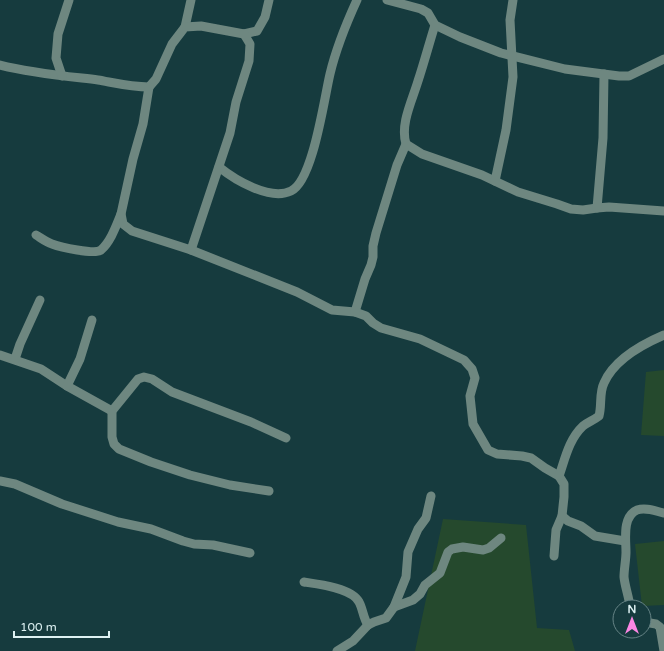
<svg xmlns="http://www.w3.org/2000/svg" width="664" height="651" font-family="'Varela Round',sans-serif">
  <rect width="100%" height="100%" fill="#163b3e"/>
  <g fill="#25492d">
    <polygon points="664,370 664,436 641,435 646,372"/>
    <polygon points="443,519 526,525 537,628 569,630 575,651 415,651"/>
    <polygon points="664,541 664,605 642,606 635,544"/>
  </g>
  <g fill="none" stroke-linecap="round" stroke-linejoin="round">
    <g stroke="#6e8780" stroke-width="9">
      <polyline points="387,0 421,9 428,13 435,25 460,37 501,53 565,69 619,76 629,76 664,59"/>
      <path d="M435,25C429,44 424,63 418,81C412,101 400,124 406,144L422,154L482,175L518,192L557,204L571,209L583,210L597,208L609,207L664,211"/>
      <polyline points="185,27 191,0"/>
      <path d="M0,65C32,73 65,76 98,80C115,83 131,87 149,87L156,79L172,44L185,27L201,26L244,34L257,31L265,17L269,0"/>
      <polyline points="62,76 56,58 58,34 69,0"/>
      <polyline points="149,87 143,124 133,159 121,214 123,224 132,231 191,250 297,292 332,310 355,312 366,316 373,323 381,328 420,339 464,360 472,369 475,378 470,396 473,424 488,450 497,454 522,456 531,458 545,468 559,476 564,484 564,497 562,516 556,530 554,556"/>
      <path d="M219,167C235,180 270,201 291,191C313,181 324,99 330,74C336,49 346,24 357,0"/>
      <polyline points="495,181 506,130 513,77 510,20 513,0"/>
      <polyline points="597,208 603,138 604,74"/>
      <path d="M36,235C41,238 46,242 52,244C60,247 95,255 101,250C111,241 116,226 121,214"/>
      <polyline points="191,250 230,133 236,102 249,61 250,44 244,34"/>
      <polyline points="355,312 365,279 371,265 373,257 373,246 376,233 397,165 406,144"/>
      <polyline points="0,355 41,369 67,386 112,411"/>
      <polyline points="15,359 20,344 40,300"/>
      <polyline points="67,386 80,359 92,320"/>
      <path d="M559,476C565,459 569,439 583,426C588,422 594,420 599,416C602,405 599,393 604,383C614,360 643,344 664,335"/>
      <polyline points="0,481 15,484 62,504 118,522 151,529 183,541 194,544 213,545 250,553"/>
      <polyline points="269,491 230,485 190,475 151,462 119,449 114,444 112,437 112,411 138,379 144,377 152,379 172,392 251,422 286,438"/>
      <polyline points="562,516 568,521 581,526 595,536 625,541"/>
      <path d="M304,582C318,584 352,588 359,602C363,609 363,618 368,625"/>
      <polyline points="394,607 413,600 420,594 425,585 440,573 448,552 452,549 463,547 483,550 489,548 501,538"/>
      <path d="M630,607C629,597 625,587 624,577C624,569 626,560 626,552C626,539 622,517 637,510C646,507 655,511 664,513"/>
      <polyline points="644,622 656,624 660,627 664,651"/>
      <polyline points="337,651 353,641 368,625 374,622 386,618 394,607 406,577 408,552 418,529 426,518 431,496"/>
    </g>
  </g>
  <g transform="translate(632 619)"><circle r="19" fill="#163b3e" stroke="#668486"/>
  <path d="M0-3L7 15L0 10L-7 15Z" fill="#fc86e3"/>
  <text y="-6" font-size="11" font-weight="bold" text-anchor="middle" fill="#ddf1f2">N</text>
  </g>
  <path d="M14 631v6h95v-6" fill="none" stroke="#ddf1f2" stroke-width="2"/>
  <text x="20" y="631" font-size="12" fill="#ddf1f2" stroke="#163b3e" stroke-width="3" paint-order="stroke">100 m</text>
</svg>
